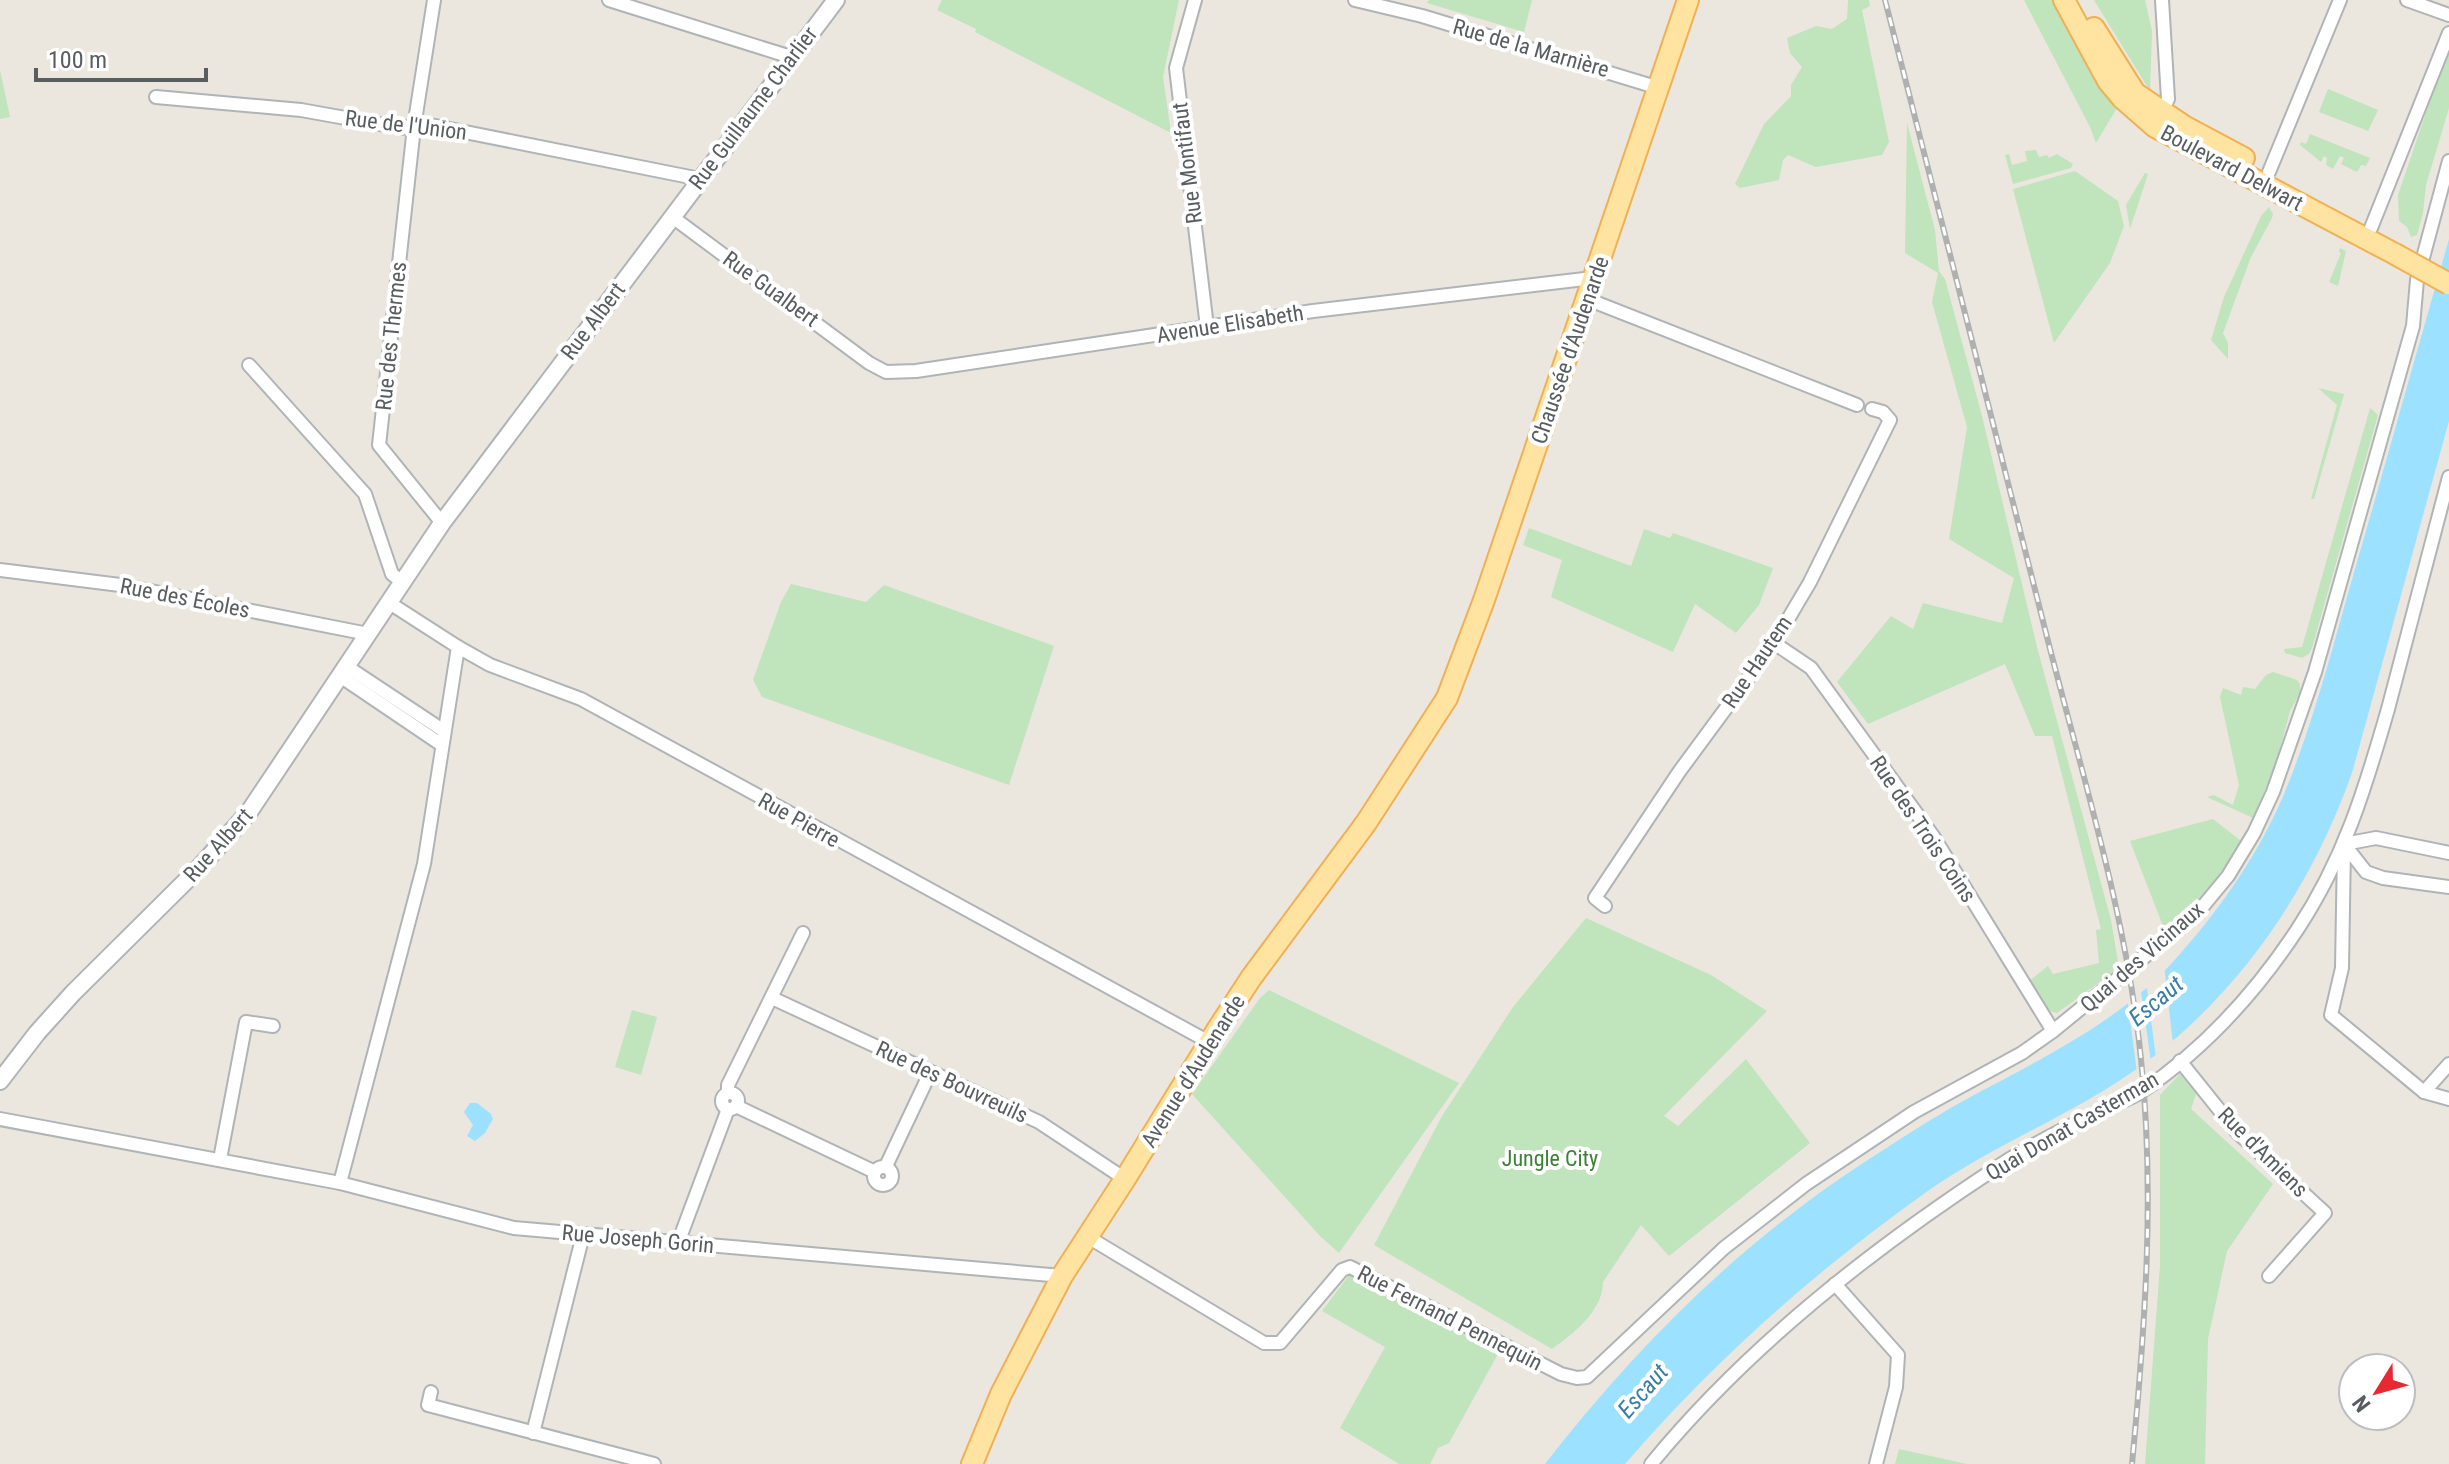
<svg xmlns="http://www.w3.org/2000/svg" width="2449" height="1464" font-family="'Roboto Condensed',sans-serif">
  <rect width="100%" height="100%" fill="#ebe7df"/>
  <g fill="#c0e4bb">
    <polygon points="942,0 1179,0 1163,77 1171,133 975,32 976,29 937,10"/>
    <polygon points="1429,0 1532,0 1524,32 1427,3"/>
    <polygon points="1848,0 1869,0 1870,6 1862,10 1889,142 1882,155 1816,167 1788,155 1783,160 1779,180 1740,188 1735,184 1764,124 1791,96 1791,85 1802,67 1790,53 1787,38 1816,26 1832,29 1847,19"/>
    <polygon points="2024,0 2053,0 2097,78 2120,103 2096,143 2090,127"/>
    <polygon points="2094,0 2145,0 2152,31 2150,91"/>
    <polygon points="2449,45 2449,108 2426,185 2423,213 2417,235 2411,237 2407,227 2399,221 2398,195"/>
    <polygon points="0,70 10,117 0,119"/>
    <polygon points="2328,89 2378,110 2368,131 2319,112"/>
    <polygon points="1907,123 1935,230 1939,271 1945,279 1982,416 2037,647 2111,920 2119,968 2057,1013 2046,1010 2029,981 2048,966 2053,974 2099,963 2096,930 2101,929 2052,736 2035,736 2005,664 1868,724 1837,682 1891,616 1913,629 1923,603 2002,623 2014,578 1949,539 1967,427 1932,302 1938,273 1905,253"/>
    <polygon points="2310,134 2370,158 2366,166 2361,165 2357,172 2341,164 2344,158 2340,156 2333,169 2326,165 2327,158 2324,156 2321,162 2300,145 2301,142 2306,144"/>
    <polygon points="2036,150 2039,157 2047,155 2049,158 2057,154 2073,164 2071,168 2013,184 2005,155 2009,154 2012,165 2027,161 2025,151"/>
    <polygon points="2075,171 2118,201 2124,226 2110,263 2054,343 2013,189"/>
    <polygon points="2145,173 2148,174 2130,229 2126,205"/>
    <polygon points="2269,207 2273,214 2272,218 2251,257 2223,333 2228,343 2228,359 2211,340 2224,297 2261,216"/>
    <polygon points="2340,248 2346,251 2338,286 2329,282 2341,253 2339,252"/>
    <polygon points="2318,388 2344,394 2314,499 2311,499 2337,405"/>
    <polygon points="2370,408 2378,415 2312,648 2309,654 2302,658 2285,653 2284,649 2302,647"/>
    <polygon points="1529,528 1631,566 1644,529 1670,538 1673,533 1773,568 1759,605 1736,633 1695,604 1673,652 1551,597 1562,560 1523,545"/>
    <polygon points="791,584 866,602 884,585 1054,646 1009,785 762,697 753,680 781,602"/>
    <polygon points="2273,672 2297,680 2300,684 2300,693 2290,711 2275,767 2253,818 2207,797 2214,795 2233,805 2239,785 2220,697 2223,688 2241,695 2243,687 2255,689 2266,675"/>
    <path d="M2213,819L2241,841C2219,875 2202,910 2163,926L2130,841Z"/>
    <path d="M1586,918L1711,975L1767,1011L1664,1116L1678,1126L1746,1059L1810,1143L1669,1256L1641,1225L1603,1282C1603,1311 1573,1334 1552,1349L1374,1245L1442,1116L1513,1007Z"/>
    <polygon points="1269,990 1459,1083 1339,1253 1320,1236 1192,1094 1260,998"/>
    <polygon points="632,1010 657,1017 641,1075 615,1067"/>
    <polygon points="2180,1074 2196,1094 2191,1109 2273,1184 2227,1251 2208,1339 2205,1464 2145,1464 2160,1266 2160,1095"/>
    <polygon points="1350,1274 1499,1352 1449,1443 1438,1448 1430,1464 1399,1464 1340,1428 1385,1347 1322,1311"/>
    <polygon points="1899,1449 1967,1464 1895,1464"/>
  </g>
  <g fill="#9ce1ff">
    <path d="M2449,239V421L2352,773C2306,902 2223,1019 2103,1091C2045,1126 1981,1153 1925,1193C1814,1272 1714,1361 1625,1464H1545C1635,1348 1739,1244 1863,1163C1896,1142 1930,1119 1965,1100C2036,1061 2115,1025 2171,964C2216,915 2255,860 2282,799C2314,723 2334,641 2357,562C2388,455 2418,347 2449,239Z"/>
    <polygon points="470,1103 477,1103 491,1114 493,1119 485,1133 475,1141 467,1136 473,1125 464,1112"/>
  </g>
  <g fill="#ebe7df">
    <polygon points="2164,965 2173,1044 2156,1058 2146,981"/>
    <polygon points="2140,985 2151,1062 2137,1073 2127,997"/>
  </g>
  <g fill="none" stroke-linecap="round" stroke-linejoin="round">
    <g stroke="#b0b4b7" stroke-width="16">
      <g id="minor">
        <polyline points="434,0 414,127 379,445 442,523"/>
        <polyline points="609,0 791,57"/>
        <polyline points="1195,0 1176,68 1207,327"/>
        <polyline points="1355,0 1422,16 1659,88"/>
        <polyline points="2407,0 2449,15"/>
        <polyline points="156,97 301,110 401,128 425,124 700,179"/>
        <polyline points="2162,112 2168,99 2162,0"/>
        <polyline points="2269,172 2340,0"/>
        <polyline points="671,216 869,363 886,372 916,371 1313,311 1593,278"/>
        <polyline points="2371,228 2449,33"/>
        <polyline points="1587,299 1857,405"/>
        <polyline points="249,365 365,494 392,574 402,582"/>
        <polyline points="0,570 120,585 368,634"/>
        <polyline points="388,602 458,647 490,665 581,699 1209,1042"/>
        <polyline points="1774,643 1811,668 1933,836 2053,1031"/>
        <polyline points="346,666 444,731"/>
        <polyline points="340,676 442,745"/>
        <polyline points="2344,844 2366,872 2383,878 2449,887"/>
        <polyline points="2344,844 2376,838 2449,853"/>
        <polyline points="2344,847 2342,968 2331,1015 2424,1092 2449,1099"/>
        <polyline points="1605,906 1595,898 1679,772 1774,643 1810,582 1890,420 1883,412 1872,409"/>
        <polyline points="772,998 1039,1122 1125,1179"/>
        <polyline points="2180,1061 2237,1132 2325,1213 2269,1276"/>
        <polyline points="728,1092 728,1085 803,933"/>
        <polyline points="2424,1092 2449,1064"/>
        <circle cx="730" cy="1101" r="8"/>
        <polyline points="736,1106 875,1172"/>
        <polyline points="0,1119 340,1183 514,1228 1062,1276"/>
        <polyline points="220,1159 246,1022 273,1026"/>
        <polyline points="886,1166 930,1073"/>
        <circle cx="883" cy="1176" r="9"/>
        <polyline points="340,1183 424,864 458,647"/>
        <polyline points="1088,1237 1264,1343 1280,1343 1342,1270 1350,1267 1561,1374 1577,1378 1587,1377 1724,1248 1806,1184 1914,1112 2022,1053 2053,1031 2175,932 2204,905 2228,876 2254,833 2273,792 2315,672 2413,326 2417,280 2449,161"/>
        <polyline points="678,1243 728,1109"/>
        <polyline points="1835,1284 1898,1355 1896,1387 1876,1464"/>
        <polyline points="431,1392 428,1405 654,1464"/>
        <polyline points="533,1433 583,1235"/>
        <path d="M1651,1464C1748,1346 1872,1249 1999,1166C2032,1144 2069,1126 2105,1109C2116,1103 2130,1099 2141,1092C2203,1050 2256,992 2297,930C2344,859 2365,789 2388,709C2409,632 2428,554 2449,477"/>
      </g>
    </g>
    <g stroke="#b0b4b7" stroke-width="20">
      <polyline id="tertiary" points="0,1081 37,1033 73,993 199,868 249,812 442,523 836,0"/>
    </g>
    <g stroke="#f0b053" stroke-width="24">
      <g id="primary">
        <polyline points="2064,0 2108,81 2122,98 2155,127 2395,254"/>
        <polyline points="2094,28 2135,93 2184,126 2244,158"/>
        <polyline points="972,1464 1001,1394 1062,1276 1125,1179 1217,1030 1251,978 1366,823 1447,698 1484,600 1688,0"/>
      </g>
    </g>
    <use href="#minor" stroke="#fff" stroke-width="12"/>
    <use href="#tertiary" stroke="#fff" stroke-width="16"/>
    <use href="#primary" stroke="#ffe3a1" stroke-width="20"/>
    <g stroke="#afb0b0" stroke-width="6">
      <path id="rail" d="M1885,0C1940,214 1994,427 2048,641C2083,778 2127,918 2141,1059C2155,1195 2145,1328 2132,1464"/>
    </g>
    <use href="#rail" stroke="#fff" stroke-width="3" stroke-dasharray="9" stroke-linecap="butt"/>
    <g stroke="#f0b053" stroke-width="24" stroke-linecap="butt">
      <polyline id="primary-bridge" points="2395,254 2449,284"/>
    </g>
    <use href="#primary-bridge" stroke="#ffe3a1" stroke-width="20"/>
  </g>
  <g text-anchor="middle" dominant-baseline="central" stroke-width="8" stroke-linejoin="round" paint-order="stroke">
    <g font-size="22" fill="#585d60" stroke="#fff">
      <text transform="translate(1531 48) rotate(16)">Rue de la Marnière</text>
      <text transform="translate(753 108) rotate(-53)">Rue Guillaume Charlier</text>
      <text transform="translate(406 125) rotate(7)">Rue de l'Union</text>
      <text transform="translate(1187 163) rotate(-97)">Rue Montifaut</text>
      <text transform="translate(2232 168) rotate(28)">Boulevard Delwart</text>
      <text transform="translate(771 289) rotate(36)">Rue Gualbert</text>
      <text transform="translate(593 321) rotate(-53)">Rue Albert</text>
      <text transform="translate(1230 324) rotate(-9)">Avenue Elisabeth</text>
      <text transform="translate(391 336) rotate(-84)">Rue des Thermes</text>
      <text transform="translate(1570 350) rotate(-71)">Chaussée d'Audenarde</text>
      <text transform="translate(185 598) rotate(11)">Rue des Écoles</text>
      <text transform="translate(1757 662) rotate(-56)">Rue Hautem</text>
      <text transform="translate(799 820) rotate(29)">Rue Pierre</text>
      <text transform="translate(1923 829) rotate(56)">Rue des Trois Coins</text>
      <text transform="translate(218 845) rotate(-48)">Rue Albert</text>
      <text transform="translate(2142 957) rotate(-41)">Quai des Vicinaux</text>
      <text transform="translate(1193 1071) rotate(-58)">Avenue d'Audenarde</text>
      <text transform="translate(952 1082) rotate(25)">Rue des Bouvreuils</text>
      <text transform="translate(2072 1126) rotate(-30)">Quai Donat Casterman</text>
      <text transform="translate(2263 1152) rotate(45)">Rue d'Amiens</text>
      <text transform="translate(638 1239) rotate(5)">Rue Joseph Gorin</text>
      <text transform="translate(1450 1318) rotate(27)">Rue Fernand Pennequin</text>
    </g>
    <g font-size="22" fill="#3b8334" stroke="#fff">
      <text x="1550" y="1158">Jungle City</text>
    </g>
    <g font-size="24" font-style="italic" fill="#387da7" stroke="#fff">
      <text transform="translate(2156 1001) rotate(-40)">Escaut</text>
      <text transform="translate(1643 1391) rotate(-49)">Escaut</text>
    </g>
  </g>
  <g transform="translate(2377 1392) rotate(233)"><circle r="38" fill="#ffffff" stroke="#bcbebf" stroke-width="2"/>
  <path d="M0-6L14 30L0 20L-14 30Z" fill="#e82933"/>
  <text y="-12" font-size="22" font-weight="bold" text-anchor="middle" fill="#585d60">N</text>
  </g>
  <path d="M36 68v12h170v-12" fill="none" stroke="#585d60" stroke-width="4"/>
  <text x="48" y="68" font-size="24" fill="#585d60" stroke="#ffffff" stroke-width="6" paint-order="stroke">100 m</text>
</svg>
